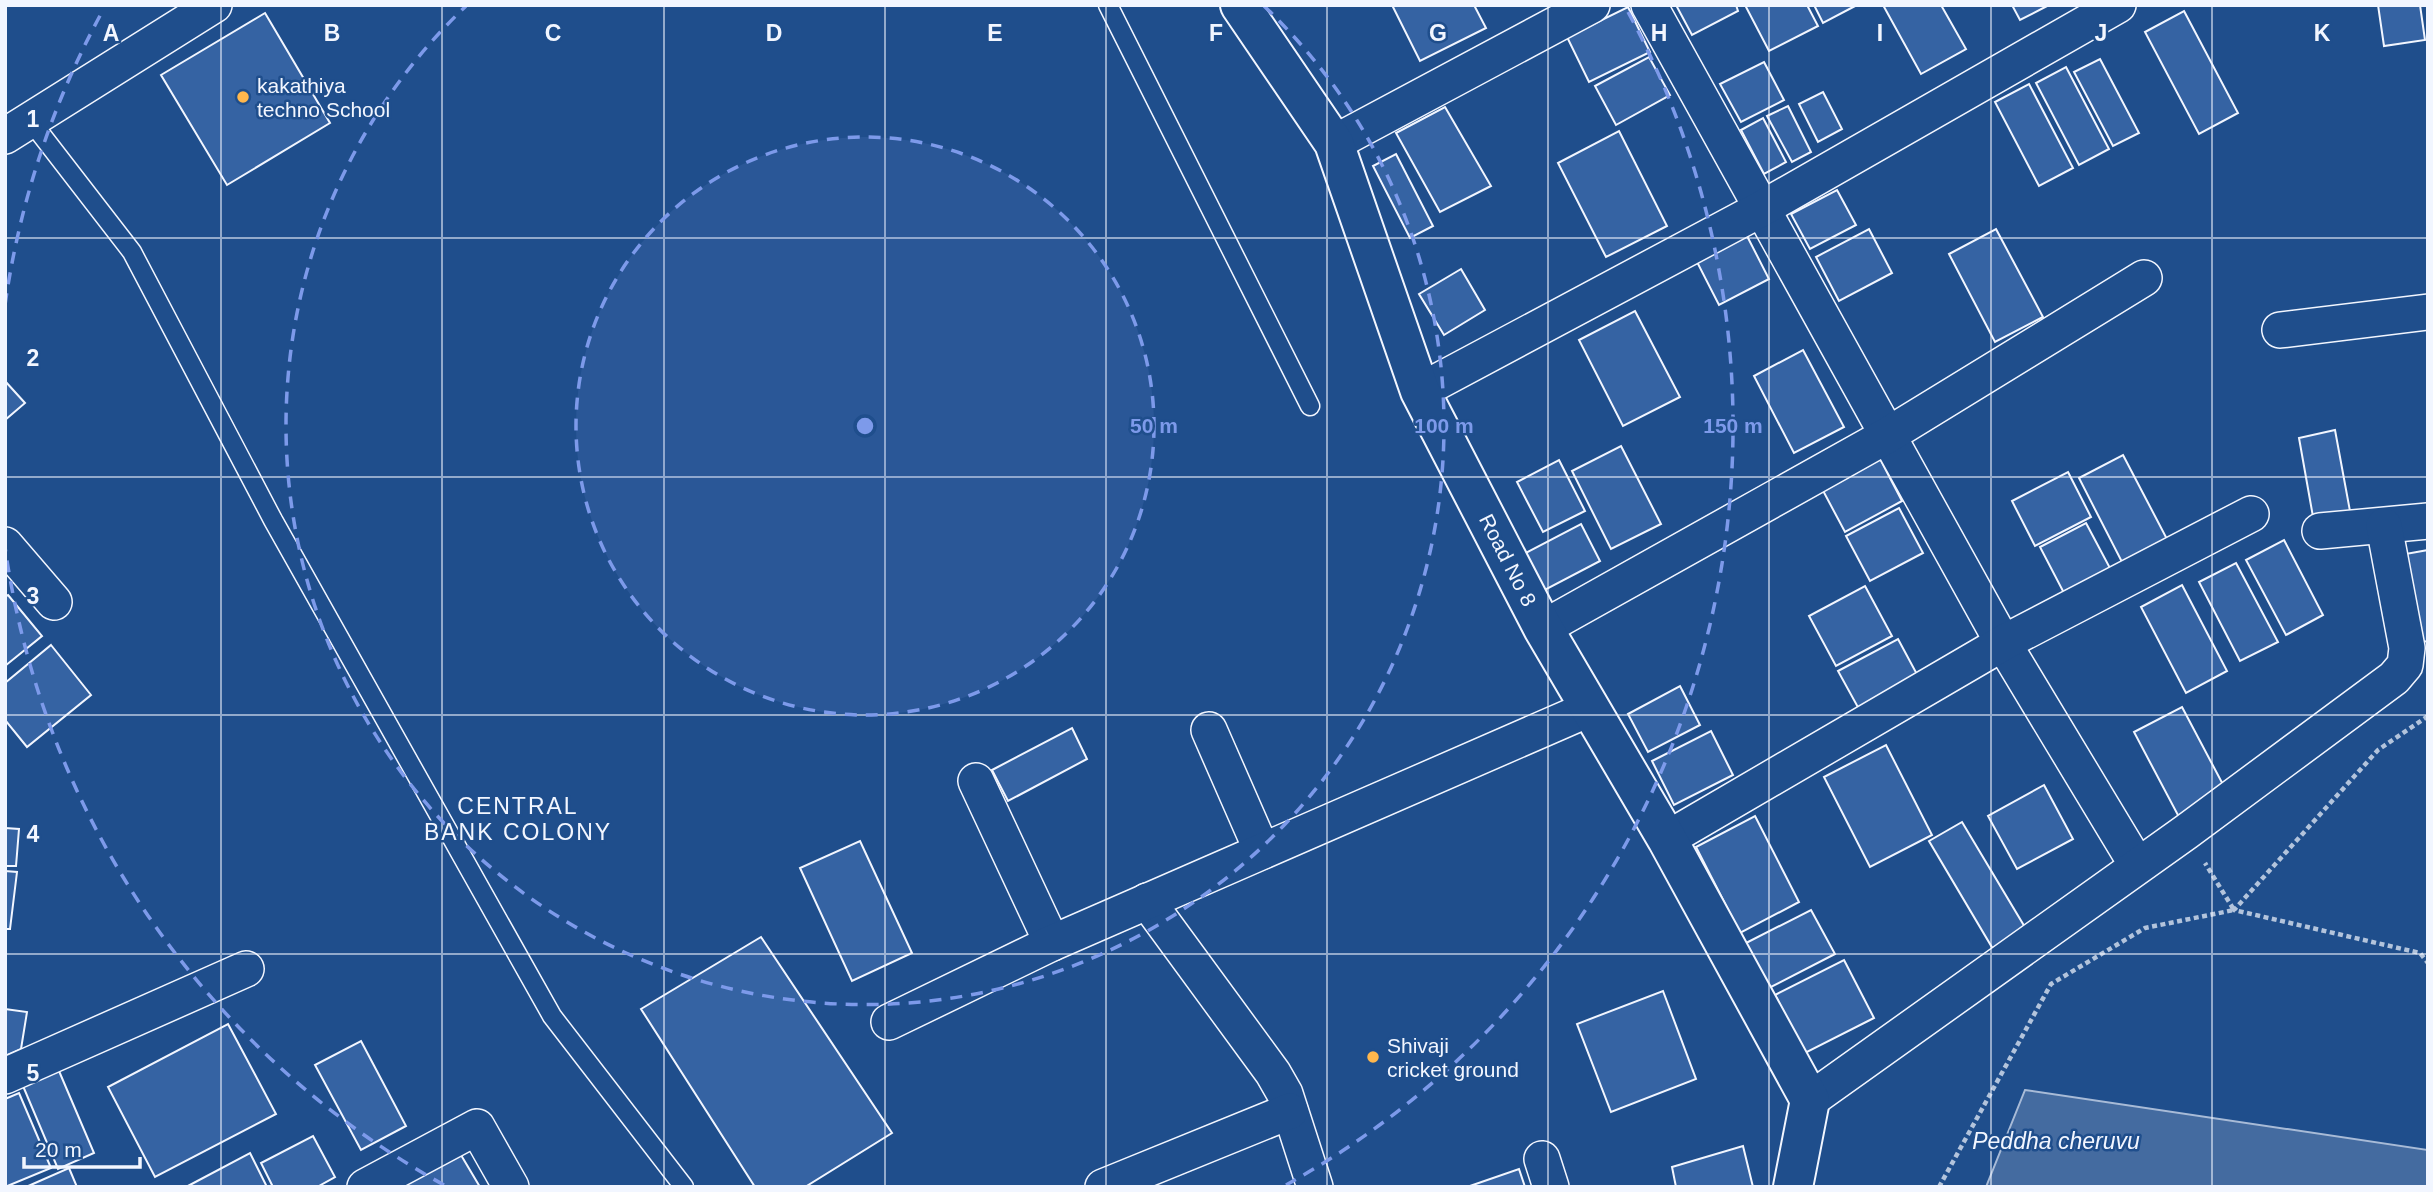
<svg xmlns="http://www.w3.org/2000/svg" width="2433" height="1192" font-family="Arial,sans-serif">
  <rect width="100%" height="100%" fill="#1f4e8c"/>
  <polygon fill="#446ba0" stroke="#a8bbd7" stroke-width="2" points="2025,1090 2428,1150 2428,1187 1986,1187"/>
  <g fill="#3563a3" stroke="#f2f6ff" stroke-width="2">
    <polygon points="1392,5 1474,5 1486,28 1420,61"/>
    <polygon points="1676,5 1736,5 1738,11 1692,35"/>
    <polygon points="1745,5 1807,5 1818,26 1769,51"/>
    <polygon points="1814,5 1857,5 1823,23"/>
    <polygon points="1883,5 1941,5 1966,49 1921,74"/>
    <polygon points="2012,5 2049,5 2020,20"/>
    <polygon points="2378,5 2420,5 2425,40 2384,46"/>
    <polygon points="1628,7 1650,52 1589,82 1567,37"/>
    <polygon points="2184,11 2238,113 2199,134 2145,32"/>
    <polygon points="265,13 330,123 227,185 161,75"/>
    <polygon points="1649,57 1670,95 1616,125 1595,86"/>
    <polygon points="2100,59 2139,133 2113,146 2074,72"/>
    <polygon points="1764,62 1784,100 1741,122 1720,84"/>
    <polygon points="2066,67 2109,149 2079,165 2036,83"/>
    <polygon points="2029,84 2073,168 2039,186 1995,102"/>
    <polygon points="1823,92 1842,129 1818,142 1799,104"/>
    <polygon points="1788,106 1811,152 1792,162 1767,116"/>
    <polygon points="1445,107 1491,186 1440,212 1396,133"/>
    <polygon points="1763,118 1786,162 1764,174 1741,130"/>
    <polygon points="1619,131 1667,226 1606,257 1558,163"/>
    <polygon points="1396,154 1433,226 1410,238 1373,166"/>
    <polygon points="1837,190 1856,225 1810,249 1791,214"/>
    <polygon points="1869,229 1892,273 1839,301 1816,257"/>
    <polygon points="1996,229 2043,317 1995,342 1949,254"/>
    <polygon points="1746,234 1769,279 1719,305 1696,260"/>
    <polygon points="1461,269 1485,310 1444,335 1419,294"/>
    <polygon points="1635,311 1680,397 1623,426 1579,340"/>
    <polygon points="1803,350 1844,427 1794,453 1754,376"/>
    <polygon points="5,381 25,403 5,420"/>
    <polygon points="2335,430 2352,522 2315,528 2299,438"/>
    <polygon points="1621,446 1661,524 1611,549 1572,471"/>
    <polygon points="1878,455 1902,501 1845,532 1820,485"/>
    <polygon points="2123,455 2168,541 2123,564 2079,478"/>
    <polygon points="1559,460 1585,511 1543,532 1517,482"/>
    <polygon points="2068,472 2091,517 2035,546 2012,501"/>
    <polygon points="1899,508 1923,553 1870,581 1846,536"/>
    <polygon points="2086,523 2111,570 2065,595 2040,547"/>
    <polygon points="1581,524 1600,561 1539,593 1520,556"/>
    <polygon points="2284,540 2323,615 2286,635 2246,560"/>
    <polygon points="2428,550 2428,641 2417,643 2400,555"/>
    <polygon points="2236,563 2278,642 2240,661 2199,582"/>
    <polygon points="2182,585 2227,671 2186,693 2141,607"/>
    <polygon points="1865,586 1892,636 1836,666 1809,616"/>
    <polygon points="8,595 42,636 5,666 5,597"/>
    <polygon points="1898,639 1919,678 1860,711 1838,671"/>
    <polygon points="51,645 91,695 27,747 5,720 5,683"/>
    <polygon points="1680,686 1700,725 1648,752 1628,714"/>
    <polygon points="2182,707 2228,794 2180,819 2134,732"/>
    <polygon points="1072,728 1087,759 1008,801 992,770"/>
    <polygon points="1711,731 1733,775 1674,805 1652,761"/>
    <polygon points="1886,745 1932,835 1870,867 1824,777"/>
    <polygon points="2044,785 2073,839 2017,869 1988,816"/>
    <polygon points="1755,816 1799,902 1740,933 1696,847"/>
    <polygon points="1962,822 2026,929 1993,949 1929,841"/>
    <polygon points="5,828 19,829 16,866 5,866"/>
    <polygon points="860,841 912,953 852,981 800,868"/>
    <polygon points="5,871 17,872 10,929 5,929"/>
    <polygon points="1811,910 1835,954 1769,988 1746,943"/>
    <polygon points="761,937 892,1133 805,1187 755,1187 641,1009"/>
    <polygon points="1844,960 1874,1018 1805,1053 1775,995"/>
    <polygon points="1663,991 1696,1079 1611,1112 1577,1024"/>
    <polygon points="5,1009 27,1012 21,1049 5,1056"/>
    <polygon points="228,1024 276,1114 155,1177 108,1087"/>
    <polygon points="361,1041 406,1126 361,1150 315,1065"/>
    <polygon points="59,1071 94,1153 58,1169 23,1086"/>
    <polygon points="19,1093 51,1168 5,1187 5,1099"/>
    <polygon points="313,1136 335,1177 317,1187 273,1187 261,1163"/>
    <polygon points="1743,1146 1753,1187 1676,1187 1672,1167"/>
    <polygon points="458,1150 480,1187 393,1187"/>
    <polygon points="250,1153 267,1187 186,1187"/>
    <polygon points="69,1168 77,1187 26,1187"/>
    <polygon points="1519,1169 1525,1187 1467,1187"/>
  </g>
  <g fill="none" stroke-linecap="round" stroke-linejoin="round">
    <g stroke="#f2f6ff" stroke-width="21">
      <g id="lane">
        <polyline points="1108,5 1310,406"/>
        <polyline points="30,120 132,252 273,520 552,1016 684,1187"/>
      </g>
    </g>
    <g stroke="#f2f6ff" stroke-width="38">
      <g id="street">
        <polyline points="1649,5 2003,643 2137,865"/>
        <polyline points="5,136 214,5"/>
        <polyline points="1334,143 1592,5"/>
        <polyline points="2280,330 2428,312"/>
        <polyline points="1420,391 1761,209 2118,5"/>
        <polyline points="2320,531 2428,521"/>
        <polyline points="5,545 54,602"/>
        <polyline points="1543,628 1888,435 2144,278"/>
        <polyline points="1209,730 1262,851"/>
        <polyline points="976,781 1052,943"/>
        <polyline points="1667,839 2003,643 2251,514"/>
        <polyline points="1147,901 1273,1073 1285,1094 1315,1187"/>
        <polyline points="889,1022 1052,943 1591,708"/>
        <polyline points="5,1076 246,969"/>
        <polyline points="1810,1100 2186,832 2394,678 2405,665 2407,648 2384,526"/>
        <polyline points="1542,1159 1551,1187"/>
        <polyline points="365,1187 477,1127 511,1187"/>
        <polyline points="1103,1187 1290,1111"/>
      </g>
    </g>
    <g stroke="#f2f6ff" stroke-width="42">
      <polyline id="secondary" points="1240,5 1334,143 1420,391 1543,628 1667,839 1810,1100 1793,1187"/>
    </g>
    <g stroke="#b3c4dc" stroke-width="4.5" stroke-dasharray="5 3.5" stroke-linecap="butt">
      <polyline points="2428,716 2378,750 2234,910 2420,953 2428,963"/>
      <polyline points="1939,1187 2051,984 2145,928 2234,910 2205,863"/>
    </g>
    <use href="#lane" stroke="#1f4e8c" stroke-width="18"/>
    <use href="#street" stroke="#1f4e8c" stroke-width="35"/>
    <use href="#secondary" stroke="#1f4e8c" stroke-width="38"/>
  </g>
  <path fill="none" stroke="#f2f6ff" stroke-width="2" stroke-opacity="0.55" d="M221,5V1187M442,5V1187M664,5V1187M885,5V1187M1106,5V1187M1327,5V1187M1548,5V1187M1769,5V1187M1991,5V1187M2212,5V1187M5,238H2428M5,477H2428M5,715H2428M5,954H2428"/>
  <circle cx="865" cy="426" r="289" fill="#7d9aea" fill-opacity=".12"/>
  <g fill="none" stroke="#7d9aea" stroke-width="3.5" stroke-dasharray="12 9">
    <circle cx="865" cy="426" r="289"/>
    <path d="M1264 6A579 579 0 1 1 466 6"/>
    <path d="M444 1185A868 868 0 0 1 5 547M5 305A868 868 0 0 1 102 12M1628 12A868 868 0 0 1 1286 1185"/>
  </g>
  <g fill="#ffb74d" stroke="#1f4e8c" stroke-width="2.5">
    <circle cx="243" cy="97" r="7"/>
    <circle cx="1373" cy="1057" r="7"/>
  </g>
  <g text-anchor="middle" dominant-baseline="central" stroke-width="5" stroke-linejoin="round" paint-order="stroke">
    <g font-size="21" fill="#f2f6ff" stroke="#1f4e8c" text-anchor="start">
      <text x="257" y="85">kakathiya<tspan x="257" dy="24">techno School</tspan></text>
      <text x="1387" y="1045">Shivaji<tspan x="1387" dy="24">cricket ground</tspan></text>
    </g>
    <g font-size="21" fill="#f2f6ff" stroke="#1f4e8c">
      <text transform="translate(1508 560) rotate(63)">Road No 8</text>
    </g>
    <g font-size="23" letter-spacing="2" fill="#f2f6ff" stroke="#1f4e8c">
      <text x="518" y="806">CENTRAL<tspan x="518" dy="26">BANK COLONY</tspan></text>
    </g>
    <g font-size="23" font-style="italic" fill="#f2f6ff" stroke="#1f4e8c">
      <text x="2056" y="1141">Peddha cheruvu</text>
    </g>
  </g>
  <g font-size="23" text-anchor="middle" font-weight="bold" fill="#f2f6ff" stroke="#1f4e8c" stroke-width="5" stroke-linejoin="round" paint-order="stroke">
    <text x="111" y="41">A</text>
    <text x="332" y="41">B</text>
    <text x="553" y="41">C</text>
    <text x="774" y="41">D</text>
    <text x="995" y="41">E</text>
    <text x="1216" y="41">F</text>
    <text x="1438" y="41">G</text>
    <text x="1659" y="41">H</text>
    <text x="1880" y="41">I</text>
    <text x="2101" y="41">J</text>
    <text x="2322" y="41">K</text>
    <text x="33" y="127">1</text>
    <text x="33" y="366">2</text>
    <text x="33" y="604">3</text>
    <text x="33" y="842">4</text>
    <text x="33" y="1081">5</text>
  </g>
  <circle cx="865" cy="426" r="10" fill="#7d9aea" stroke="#1f4e8c" stroke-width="3.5"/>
  <g font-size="21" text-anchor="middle" font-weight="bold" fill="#7d9aea" stroke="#1f4e8c" stroke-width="5" stroke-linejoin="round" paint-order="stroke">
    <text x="1154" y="433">50 m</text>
    <text x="1444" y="433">100 m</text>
    <text x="1733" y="433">150 m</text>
  </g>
  <rect width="2433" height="1192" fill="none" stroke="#f2f6ff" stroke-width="14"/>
  <path d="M24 1157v10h116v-10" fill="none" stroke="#f2f6ff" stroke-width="3.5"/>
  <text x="35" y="1157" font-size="21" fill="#f2f6ff" stroke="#1f4e8c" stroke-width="5" paint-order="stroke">20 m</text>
</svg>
